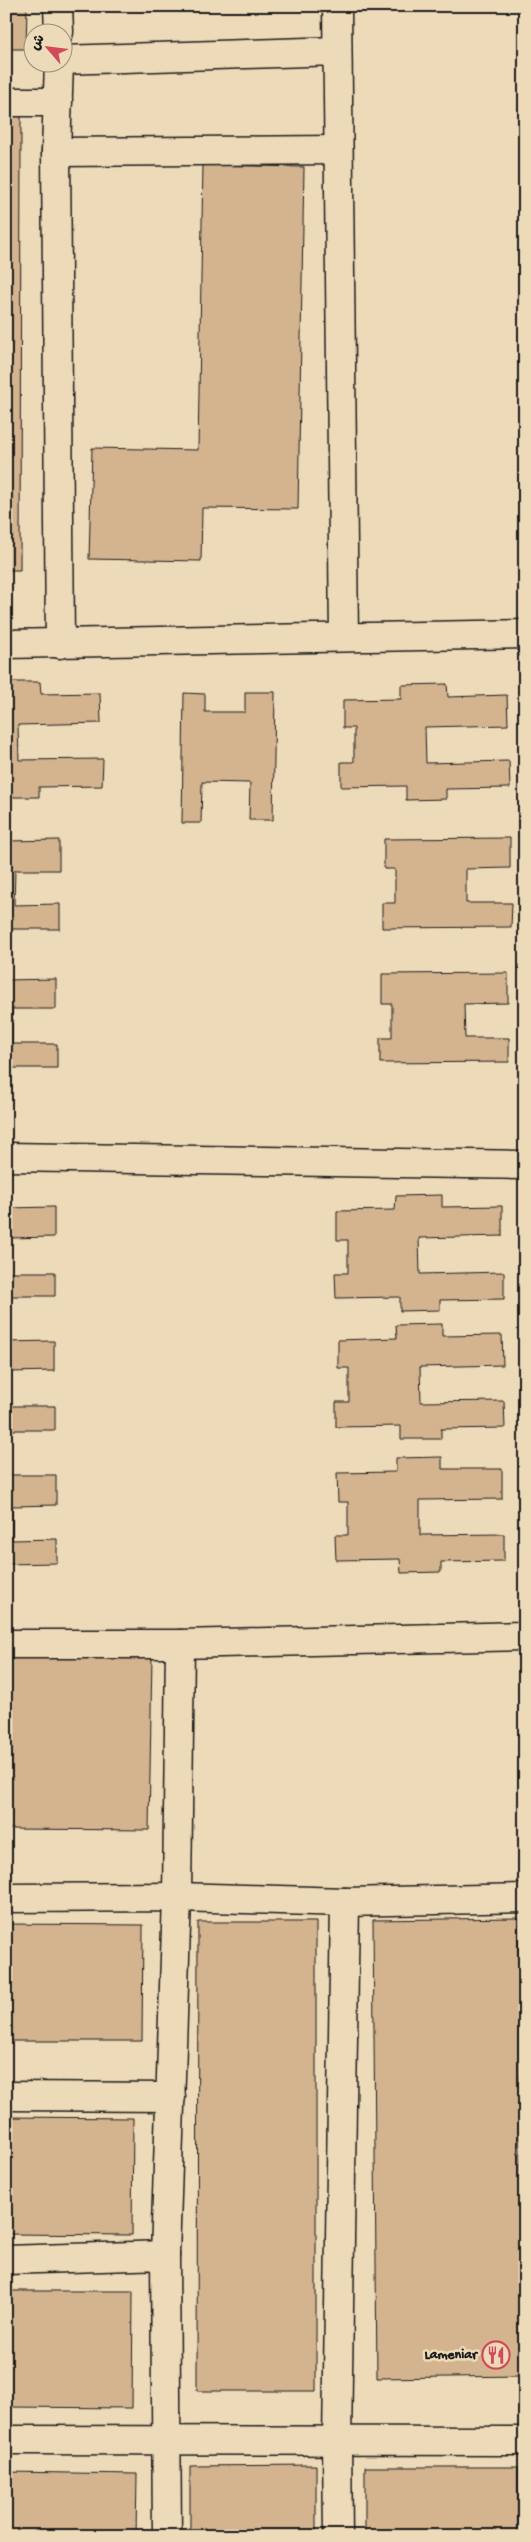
<svg xmlns="http://www.w3.org/2000/svg" width="531" height="2542" font-family="'Gochi Hand','Playpen Sans Arabic',sans-serif">
  <rect width="100%" height="100%" fill="#eddab8"/>
  <filter id="ink" filterUnits="userSpaceOnUse"><feTurbulence type="fractalNoise" baseFrequency=".02" numOctaves="2"/><feDisplacementMap in="SourceGraphic" scale="10" xChannelSelector="R" yChannelSelector="G"/><feConvolveMatrix kernelMatrix="1 2 1 2 8 2 1 2 1" color-interpolation-filters="sRGB"/></filter>
  <g filter="url(#ink)">
    <g fill="#d4b48f" stroke="#1c1c1c">
      <polygon points="6,6 27,6 26,49 6,49"/>
      <polygon points="6,112 21,112 20,570 6,570"/>
      <polygon points="203,165 304,167 298,509 202,508 201,561 89,559 92,448 198,450"/>
      <polygon points="6,682 40,682 41,694 100,693 101,723 18,725 19,760 103,759 102,786 39,787 39,797 6,797"/>
      <polygon points="447,684 448,697 507,695 508,725 425,727 426,763 509,761 510,788 446,789 446,799 406,800 406,786 341,787 341,762 354,762 354,728 343,728 343,700 401,699 401,685"/>
      <polygon points="245,692 275,692 273,820 249,820 250,783 202,782 201,823 182,823 184,693 205,694 205,712 245,712"/>
      <polygon points="510,838 510,868 466,869 466,903 512,903 511,927 382,928 382,903 395,903 395,869 384,869 384,839"/>
      <polygon points="59,840 59,870 15,870 14,905 60,904 60,929 6,929 6,841"/>
      <polygon points="508,973 508,1003 464,1004 465,1038 509,1038 509,1062 380,1063 380,1038 392,1038 392,1004 382,1004 382,974"/>
      <polygon points="56,979 56,1009 12,1009 12,1044 57,1044 57,1068 6,1068 6,980"/>
      <polygon points="442,1195 442,1207 502,1206 502,1236 419,1238 420,1274 504,1272 504,1299 440,1300 440,1310 400,1311 400,1297 336,1298 335,1273 348,1273 348,1240 337,1240 337,1211 395,1210 396,1196"/>
      <polygon points="54,1207 54,1237 10,1238 9,1272 55,1272 55,1296 6,1296 6,1208"/>
      <polygon points="442,1324 442,1336 502,1335 503,1365 420,1367 421,1402 504,1401 505,1428 441,1429 441,1439 401,1439 401,1426 336,1427 336,1402 349,1402 349,1368 338,1368 338,1340 397,1338 396,1325"/>
      <polygon points="54,1341 54,1371 10,1372 10,1406 55,1406 55,1430 6,1430 6,1342"/>
      <polygon points="442,1457 442,1469 502,1469 502,1499 420,1500 420,1535 504,1534 504,1561 441,1562 441,1572 401,1573 400,1559 336,1560 335,1535 348,1535 348,1502 338,1502 337,1473 396,1472 396,1458"/>
      <polygon points="6,1475 56,1475 56,1505 12,1506 12,1540 57,1539 57,1563 6,1564"/>
      <polygon points="6,1654 152,1655 149,1830 6,1829"/>
      <polygon points="518,1918 522,2376 377,2378 373,1920"/>
      <polygon points="198,1922 316,1922 316,2391 197,2391"/>
      <polygon points="6,1924 143,1925 142,2041 6,2041"/>
      <polygon points="6,2117 133,2118 132,2235 6,2234"/>
      <polygon points="6,2291 133,2291 132,2408 6,2407"/>
      <polygon points="316,2465 316,2536 190,2536 190,2466"/>
      <rect x="365" y="2467" width="153" height="69"/>
      <polygon points="6,2472 137,2474 136,2536 6,2536"/>
    </g>
    <g fill="none" stroke-linecap="round" stroke-linejoin="round">
      <g stroke="#1c1c1c" stroke-width="31">
        <g id="street">
          <polyline points="58,6 59,32"/>
          <polyline points="337,6 344,637"/>
          <polyline points="62,60 337,51"/>
          <polyline points="59,62 56,152 60,644"/>
          <polyline points="6,102 58,102"/>
          <polyline points="56,152 337,150"/>
          <polyline points="6,1157 525,1165"/>
          <polyline points="6,1644 180,1644 525,1636"/>
          <polyline points="6,1898 177,1897 345,1902 525,1898"/>
          <polyline points="6,2096 171,2097"/>
          <polyline points="6,2260 165,2255"/>
          <polyline points="6,2440 525,2441"/>
          <polyline points="167,2536 165,2255 177,1897 180,1644"/>
          <polyline points="338,2536 337,2442 345,1902"/>
        </g>
      </g>
      <g stroke="#1c1c1c" stroke-width="31">
        <polyline id="secondary" points="6,644 525,634"/>
      </g>
      <use href="#street" stroke="#eddab8" stroke-width="28"/>
      <use href="#secondary" stroke="#eddab8" stroke-width="28"/>
    </g>
  </g>
  <defs>
    <g id="restaurant-ring" transform="scale(1.4375)"><circle r="9.5" fill="#eddab8" stroke="#d1495b" stroke-width="1.5"/><path d="M-5-6h1v4h1v-4h1v4h1v-4h1v5L-1.5 .5V6h-2V.5L-5-1ZM5-6V6H3V1.5H1.5Q1.5-4 5-6Z" fill="#d1495b"/></g>
  </defs>
  <g fill-rule="evenodd">
    <use href="#restaurant-ring" x="496" y="2355"/>
  </g>
  <g text-anchor="middle" dominant-baseline="central" stroke-width="5" stroke-linejoin="round" paint-order="stroke">
    <g font-size="14" font-weight="bold" fill="#1c1c1c" stroke="#eddab8" text-anchor="end">
      <text x="477" y="2355">Lameniar</text>
    </g>
  </g>
  <rect width="531" height="2542" fill="none" stroke="#eddab8" stroke-width="25"/>
  <rect x="12" y="12" width="506" height="2517" fill="none" stroke="#1c1c1c" stroke-width="2" filter="url(#ink)"/>
  <g transform="translate(48 48) rotate(298)"><circle r="24" fill="#eddab8" stroke="#998e7a"/>
  <path d="M0-4L9 19L0 12L-9 19Z" fill="#d1495b"/>
  <text y="-8" font-size="14" font-weight="bold" text-anchor="middle" fill="#1c1c1c">ش</text>
  </g>
</svg>
